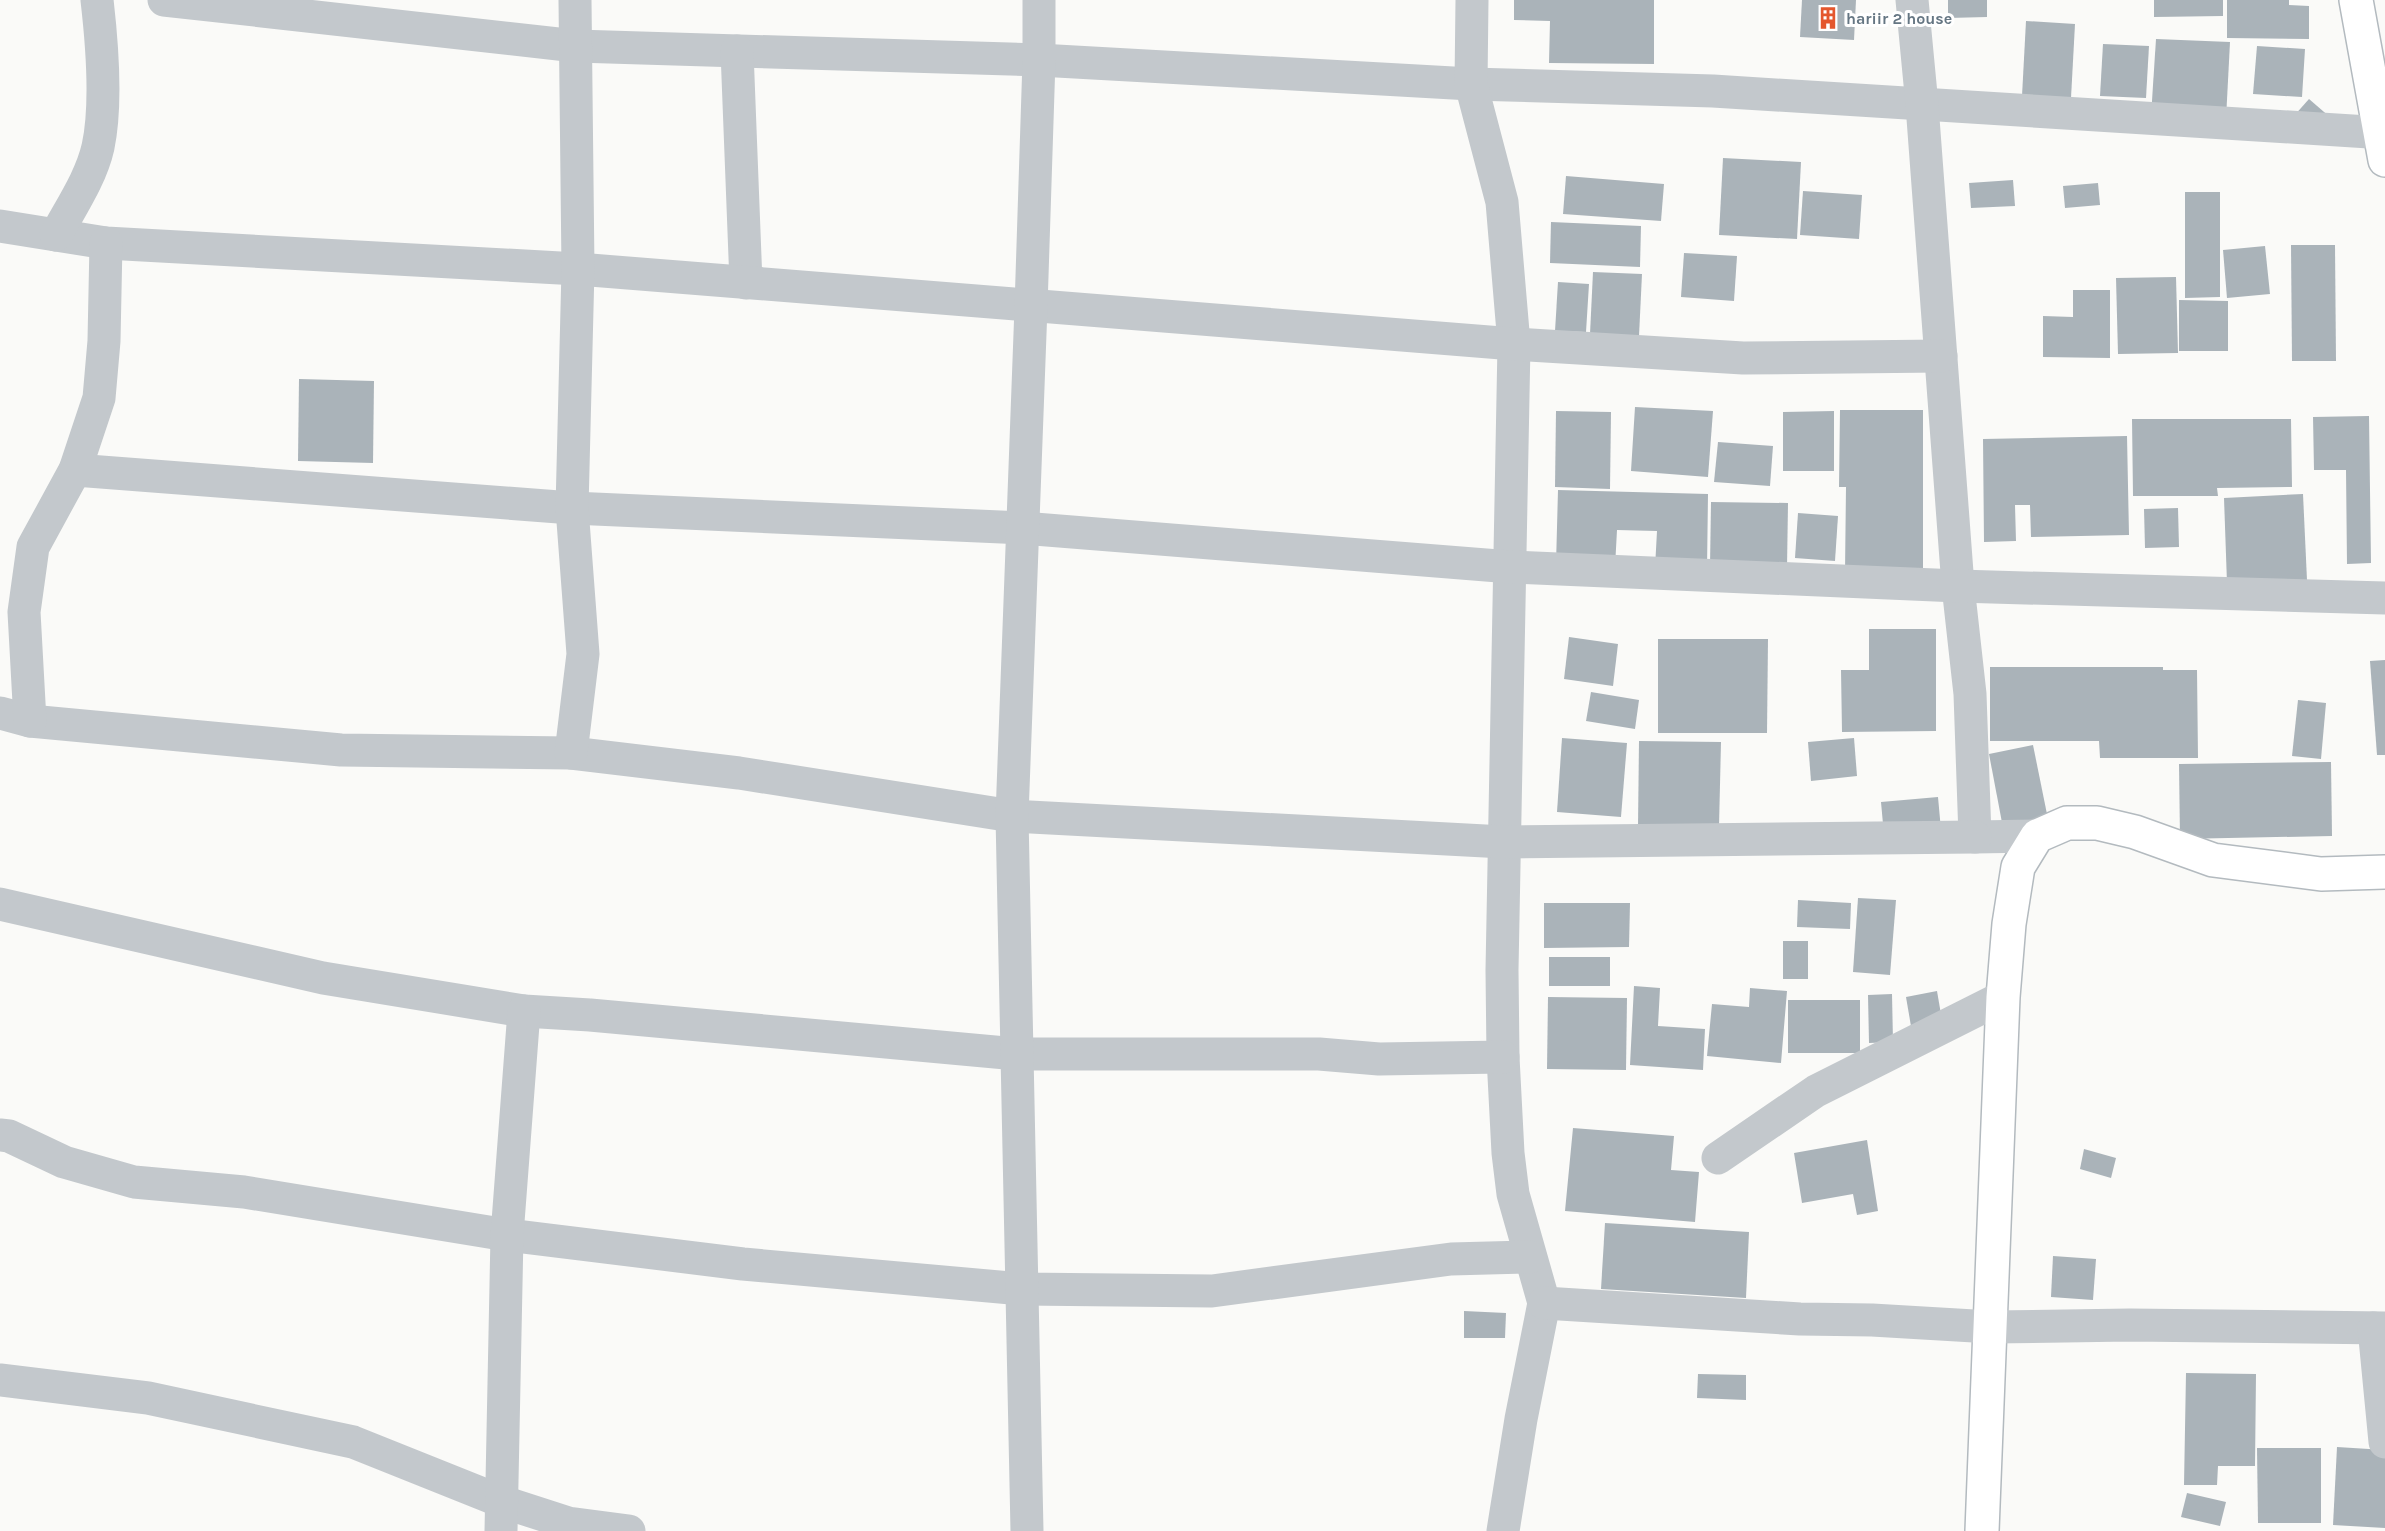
<svg xmlns="http://www.w3.org/2000/svg" width="2385" height="1531" font-family="Karla,sans-serif">
  <rect width="100%" height="100%" fill="#fafaf8"/>
  <g fill="#aab3b9">
    <polygon points="1514,0 1654,0 1654,64 1549,63 1550,21 1514,20"/>
    <polygon points="1802,0 1856,0 1854,40 1800,37"/>
    <polygon points="1948,0 1987,0 1987,17 1948,18"/>
    <polygon points="2154,0 2223,0 2223,16 2154,17"/>
    <polygon points="2227,0 2289,0 2289,5 2309,6 2309,39 2227,38"/>
    <polygon points="2026,21 2075,24 2071,98 2022,96"/>
    <polygon points="2156,39 2230,42 2226,119 2151,116"/>
    <polygon points="2103,44 2149,46 2146,98 2100,96"/>
    <polygon points="2257,46 2305,49 2302,97 2253,94"/>
    <polygon points="2309,99 2331,118 2293,117"/>
    <polygon points="1723,158 1801,162 1797,239 1719,235"/>
    <polygon points="1566,176 1664,184 1661,221 1563,214"/>
    <polygon points="2013,180 2015,206 1971,208 1969,183"/>
    <polygon points="2098,183 2100,205 2065,208 2063,186"/>
    <polygon points="1803,191 1862,195 1859,239 1800,235"/>
    <polygon points="2185,192 2220,192 2220,297 2185,298"/>
    <polygon points="1551,222 1641,226 1640,267 1550,263"/>
    <polygon points="2291,245 2335,245 2336,361 2292,361"/>
    <polygon points="2265,246 2270,294 2227,298 2223,250"/>
    <polygon points="1684,253 1737,256 1734,301 1681,297"/>
    <polygon points="1593,272 1642,274 1639,336 1590,334"/>
    <polygon points="2176,277 2178,353 2118,354 2116,278"/>
    <polygon points="1558,282 1589,284 1586,332 1555,331"/>
    <polygon points="2073,290 2110,290 2110,358 2043,357 2043,316 2073,317"/>
    <polygon points="2179,300 2228,301 2228,351 2179,351"/>
    <polygon points="299,379 374,381 373,463 298,461"/>
    <polygon points="1635,407 1713,411 1708,477 1631,471"/>
    <polygon points="1840,410 1923,410 1923,573 1845,572 1846,487 1839,487"/>
    <polygon points="1556,411 1611,412 1610,489 1555,487"/>
    <polygon points="1834,411 1834,471 1783,471 1783,412"/>
    <polygon points="2369,416 2371,563 2347,564 2346,470 2314,470 2313,417"/>
    <polygon points="2132,419 2291,419 2292,487 2217,488 2218,496 2133,496"/>
    <polygon points="2127,436 2129,535 2031,537 2030,505 2015,505 2016,541 1984,542 1983,439"/>
    <polygon points="1718,442 1773,446 1770,486 1714,482"/>
    <polygon points="1558,490 1708,494 1707,569 1655,568 1657,531 1617,530 1615,567 1556,565"/>
    <polygon points="2303,494 2307,580 2227,583 2224,498"/>
    <polygon points="1711,502 1788,503 1787,568 1710,567"/>
    <polygon points="2178,508 2179,547 2145,548 2144,509"/>
    <polygon points="1798,513 1838,516 1835,561 1795,558"/>
    <polygon points="1869,629 1936,629 1936,731 1842,732 1841,670 1869,670"/>
    <polygon points="1569,637 1618,644 1613,686 1564,679"/>
    <polygon points="1658,639 1768,639 1767,733 1658,733"/>
    <polygon points="2385,660 2385,755 2377,755 2370,661"/>
    <polygon points="1990,667 2163,667 2163,670 2197,670 2198,758 2100,758 2099,741 1990,741"/>
    <polygon points="1591,692 1639,700 1635,729 1586,721"/>
    <polygon points="2298,700 2326,703 2321,759 2292,756"/>
    <polygon points="1562,738 1627,743 1621,817 1557,812"/>
    <polygon points="1854,738 1857,776 1811,781 1808,742"/>
    <polygon points="1639,741 1721,742 1719,827 1638,826"/>
    <polygon points="2033,745 2049,824 2004,833 1989,754"/>
    <polygon points="2331,762 2332,836 2180,839 2179,764"/>
    <polygon points="1938,797 1941,830 1884,835 1881,802"/>
    <polygon points="1858,898 1896,900 1890,975 1853,972"/>
    <polygon points="1798,900 1851,903 1850,929 1797,927"/>
    <polygon points="1544,903 1630,903 1629,947 1544,948"/>
    <rect x="1783" y="941" width="25" height="38"/>
    <rect x="1549" y="957" width="61" height="29"/>
    <polygon points="1634,986 1660,988 1658,1026 1705,1029 1703,1070 1630,1065"/>
    <polygon points="1750,988 1787,991 1781,1063 1707,1056 1712,1004 1749,1007"/>
    <polygon points="1937,991 1943,1026 1912,1032 1906,997"/>
    <polygon points="1892,994 1893,1042 1869,1043 1868,995"/>
    <polygon points="1548,997 1627,998 1626,1070 1547,1069"/>
    <rect x="1788" y="1000" width="72" height="53"/>
    <polygon points="1573,1128 1674,1136 1671,1170 1699,1172 1695,1222 1565,1211"/>
    <polygon points="1867,1140 1878,1211 1857,1215 1853,1194 1802,1203 1794,1153"/>
    <polygon points="2084,1149 2116,1158 2111,1178 2080,1169"/>
    <polygon points="1605,1223 1749,1232 1746,1298 1601,1289"/>
    <polygon points="2053,1256 2096,1259 2093,1300 2051,1297"/>
    <polygon points="1464,1311 1506,1313 1505,1338 1464,1338"/>
    <polygon points="2186,1373 2256,1374 2255,1466 2218,1466 2217,1485 2184,1485"/>
    <polygon points="1698,1374 1746,1375 1746,1400 1697,1398"/>
    <polygon points="2337,1447 2385,1450 2385,1528 2333,1525"/>
    <polygon points="2257,1448 2321,1448 2321,1523 2258,1523"/>
    <polygon points="2187,1493 2226,1502 2220,1526 2181,1517"/>
  </g>
  <g fill="none" stroke-linecap="round" stroke-linejoin="round">
    <g stroke="#b3babf" stroke-width="36">
      <g id="secondary">
        <polyline points="2356,0 2385,160"/>
        <polyline points="1982,1531 2003,997 2009,924 2018,867 2037,836 2067,823 2097,823 2135,832 2213,860 2321,874 2385,872"/>
      </g>
    </g>
    <g stroke="#c3c8cc" stroke-width="33">
      <polyline points="164,0 576,46 1039,60 1471,84 1713,91 2385,133"/>
      <polyline points="1472,0 1471,84 1502,202 1514,344 1502,970 1503,1057 1508,1153 1513,1194 1544,1303 1521,1419 1503,1531"/>
      <polyline points="1912,0 1922,105 1958,586 1970,694 1975,837 2037,836"/>
      <polyline points="737,51 746,283"/>
      <polyline points="0,226 106,243 578,269 1514,344 1743,358 1941,356"/>
      <path d="M56,235C71,207 91,178 98,147C107,105 102,43 97,0"/>
      <polyline points="75,470 572,508 1022,528 1511,567 1958,586 2385,598"/>
      <polyline points="0,713 30,721 341,750 571,753 739,773 1012,816 1504,842 1975,837"/>
      <polyline points="30,721 24,612 33,547 75,470 99,398 104,341 106,243"/>
      <polyline points="571,753 583,654 572,508 578,269 575,0"/>
      <polyline points="0,904 323,978 524,1011 590,1015 1017,1054 1319,1054 1379,1059 1503,1057"/>
      <polyline points="0,1135 9,1136 64,1162 134,1182 244,1192 507,1235 743,1264 1022,1289 1212,1291 1451,1259 1530,1257"/>
      <polyline points="1718,1158 1816,1091 2003,997"/>
      <polyline points="1544,1303 1800,1319 1872,1320 1991,1327 2130,1325 2385,1328"/>
      <polyline points="2374,1328 2385,1442"/>
      <polyline points="0,1380 148,1398 353,1442 503,1502 568,1523 629,1531"/>
      <polyline points="501,1531 507,1235 524,1011"/>
      <polyline points="1027,1531 1012,816 1031,307 1039,60 1039,0"/>
    </g>
    <use href="#secondary" stroke="#fff" stroke-width="33"/>
  </g>
  <defs>
    <g id="building-bare" transform="scale(1.8)"><path d="M-4-6H4V6H1V3H-1V6H-4ZM-2.5-4.3h1.7v1.8h-1.7ZM.8-4.3h1.7v1.8H.8ZM-2.5-1h1.7V.8h-1.7ZM.8-1h1.7V.8H.8Z" fill="#e4572e" stroke="#fff" stroke-width="2.5" paint-order="stroke"/></g>
  </defs>
  <g fill-rule="evenodd">
    <use href="#building-bare" x="1828" y="18"/>
  </g>
  <g text-anchor="middle" dominant-baseline="central" stroke-width="6" stroke-linejoin="round" paint-order="stroke">
    <g font-size="16" font-weight="bold" fill="#657683" stroke="#fff" text-anchor="start">
      <text x="1846" y="18">hariir 2 house</text>
    </g>
  </g>
</svg>
